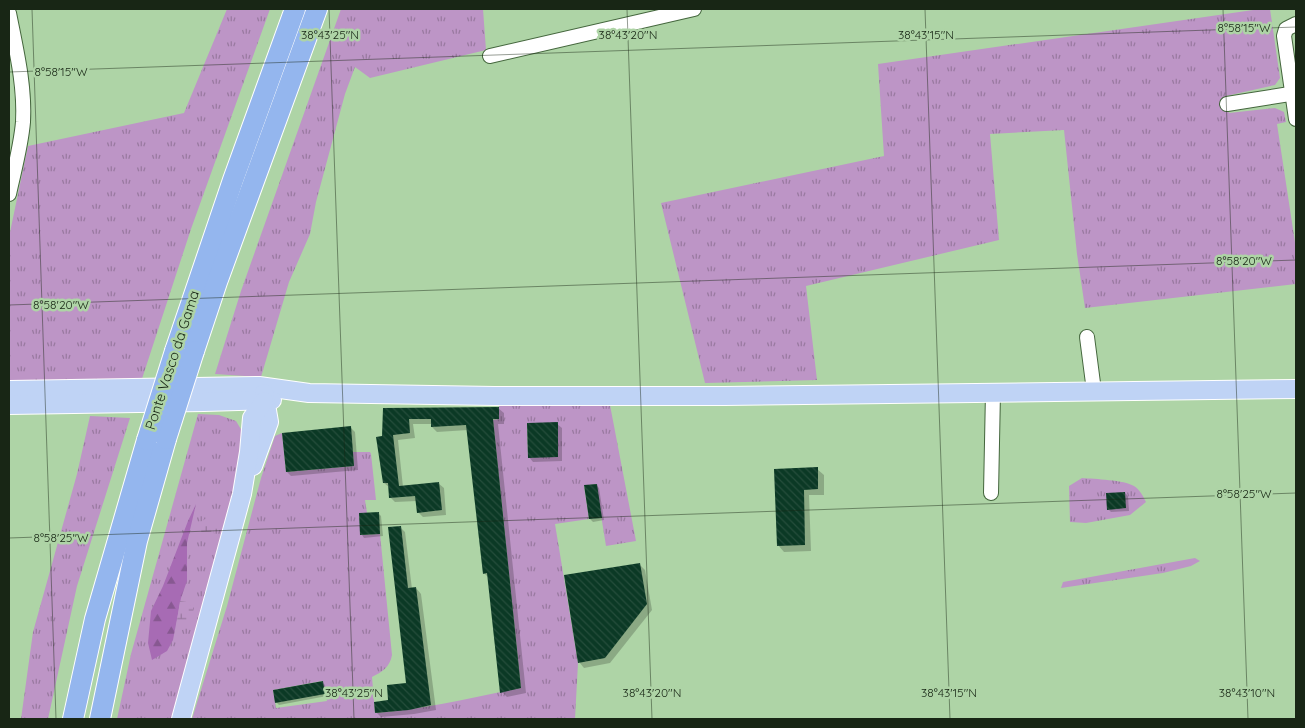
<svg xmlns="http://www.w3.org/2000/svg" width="1305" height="728" font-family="Quicksand,sans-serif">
  <defs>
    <pattern id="grass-tufts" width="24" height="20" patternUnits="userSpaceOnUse" patternTransform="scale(1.25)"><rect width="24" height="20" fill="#bd95c6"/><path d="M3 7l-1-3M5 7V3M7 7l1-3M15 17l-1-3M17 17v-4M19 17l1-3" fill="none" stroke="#9979a0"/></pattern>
    <pattern id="forest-firs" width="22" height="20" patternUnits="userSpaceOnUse" patternTransform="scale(1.25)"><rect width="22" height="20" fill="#a76bb4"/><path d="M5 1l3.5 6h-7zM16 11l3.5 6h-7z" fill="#875891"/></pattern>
    <pattern id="wetland-marsh" width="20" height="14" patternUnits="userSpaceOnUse" patternTransform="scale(1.25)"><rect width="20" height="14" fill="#bd95c6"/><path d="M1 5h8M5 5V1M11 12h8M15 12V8" fill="none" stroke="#9979a0"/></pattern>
    <pattern id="building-back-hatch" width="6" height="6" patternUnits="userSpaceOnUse" patternTransform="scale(1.25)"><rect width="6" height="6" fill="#0b3925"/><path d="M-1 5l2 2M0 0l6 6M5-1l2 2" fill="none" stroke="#254d3b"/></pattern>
  </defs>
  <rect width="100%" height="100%" fill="#aed4a6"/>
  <g fill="url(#grass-tufts)" fill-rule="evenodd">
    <polygon points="227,9 270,9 191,229 139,388 9,387 9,237 28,146 184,113"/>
    <polygon points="341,9 483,9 486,50 370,78 355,67 345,94 316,202 310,234 289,282 261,377 215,374 241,291"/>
    <polygon points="1260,9 1270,9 1280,78 1275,85 1226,96 1229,113 1275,108 1284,112 1286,122 1277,124 1296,249 1296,284 1085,308 1077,254 1064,130 990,134 999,240 806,286 817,380 705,383 661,203 884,156 878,64"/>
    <path d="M610,405L636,541L606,546L596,484L584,486L589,519L555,524L578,663L575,719H192L227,606L261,478L275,436L282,433L286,472L354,466L353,452H370L371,454L376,500H365L367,513L359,514L361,535L380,534L392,655C390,667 382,672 372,677L375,713C424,710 473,697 521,688L493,420L499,419V406ZM527,423H558V457H528ZM322,681L327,701L276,708L273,690Z"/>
    <polygon points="198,414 219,415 236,421 242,431 243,461 199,618 174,719 117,719 131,654"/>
    <polygon points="90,416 130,418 77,586 48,719 21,719 33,632 77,474"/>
    <path d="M1082,478C1095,479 1124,480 1134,486C1140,490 1143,496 1146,502L1130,515L1086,523L1070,522L1069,486Z"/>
    <polygon points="1195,558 1200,561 1191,566 1163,573 1061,588 1063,582"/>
  </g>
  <polygon fill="url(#forest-firs)" points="196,504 187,543 187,581 181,598 173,640 167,651 152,660 148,643 151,611 163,586 188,521"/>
  <g fill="url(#wetland-marsh)">
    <polygon points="205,519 213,522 214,535 211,544 205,542 199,533 201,522"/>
    <polygon points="180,601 187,602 194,608 190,625 184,628 176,627"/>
  </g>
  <g fill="#0003">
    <polygon points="498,408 504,413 504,424 498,424 526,693 507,697 502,692 489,578 484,573 468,430 437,432 432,427 432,424 413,424 415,438 398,440 403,487 438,483 444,488 446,515 423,517 418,512 417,501 395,502 390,497 390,488 384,483 384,409"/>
    <polygon points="557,424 562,428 562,461 533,462 529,457"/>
    <polygon points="351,428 355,432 358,470 291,476 287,472"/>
    <polygon points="817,469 824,475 824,495 809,495 811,551 784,552 778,545 775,470"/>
    <polygon points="596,485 599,488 604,520 593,522 590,519"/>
    <polygon points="1125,493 1128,496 1129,511 1111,512 1108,509"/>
    <polygon points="378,513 381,516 383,536 364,538 362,535"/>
    <polygon points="400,527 405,532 412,589 416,588 421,594 436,710 414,714 381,717 376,712 407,684"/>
    <polygon points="639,564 645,570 652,610 610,663 584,668 579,662"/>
    <polygon points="322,682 325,685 327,696 279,705 276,702"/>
  </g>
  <g fill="url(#building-back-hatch)">
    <polygon points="499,407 499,419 493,419 521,688 500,693 487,573 483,574 466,425 431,427 431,419 409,419 410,433 393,435 399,486 439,482 442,510 417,513 415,496 389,498 388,483 383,483 376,437 382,436 383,408"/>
    <polygon points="558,422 558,457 528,458 527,423"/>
    <polygon points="351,426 354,466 286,472 282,433"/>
    <polygon points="818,467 818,489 804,490 805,545 777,546 774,469"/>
    <polygon points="597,484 602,518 589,519 584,485"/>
    <polygon points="1125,492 1126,508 1107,510 1106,493"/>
    <polygon points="379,512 380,534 360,535 359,513"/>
    <polygon points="401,526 408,588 416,587 431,705 409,710 375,713 374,702 388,700 387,685 406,683 388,527"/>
    <polygon points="640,563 647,604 605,658 578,663 564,575"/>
    <polygon points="323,681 325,694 275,703 273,690"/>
  </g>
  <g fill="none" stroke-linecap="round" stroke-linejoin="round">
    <g stroke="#44663d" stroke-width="16">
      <g id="minor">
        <path d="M9,13C16,49 25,85 23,122C21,146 14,171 9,194"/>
        <polyline points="1296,24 1286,29 1284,36 1296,119"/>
        <polyline points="490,56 694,9"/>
        <polyline points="1227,104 1296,93"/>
        <polyline points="1087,337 1094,391"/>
        <polyline points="991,493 993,392"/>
      </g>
    </g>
    <g stroke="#fff" stroke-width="20">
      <g id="major">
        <polyline points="9,390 259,386 309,393 495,396 724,396 1296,389"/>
        <polyline points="9,405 204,402 272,400"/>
        <polyline points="253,466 269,422 264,393"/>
        <polyline points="181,719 242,494 249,452 252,418 264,401"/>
      </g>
    </g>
    <g stroke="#fff" stroke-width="22">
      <g id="highway">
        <polyline points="175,351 233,180 295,9"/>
        <polyline points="194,351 217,282 317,9"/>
        <polyline points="73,719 95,619 147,440"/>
        <polyline points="100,719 137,541 166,439"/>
      </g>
    </g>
    <use href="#minor" stroke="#fff" stroke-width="14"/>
    <use href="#major" stroke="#bfd3f5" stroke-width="18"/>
    <use href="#highway" stroke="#94b6ee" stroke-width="20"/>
    <g stroke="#fff" stroke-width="22" stroke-linecap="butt">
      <g id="highway-bridge">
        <polyline points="166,439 194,351"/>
        <polyline points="147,440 175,351"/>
      </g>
    </g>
    <use href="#highway-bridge" stroke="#94b6ee" stroke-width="20"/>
  </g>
  <path fill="none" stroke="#182615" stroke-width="1" stroke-opacity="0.45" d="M32,9L56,719M329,9L354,719M627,9L652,719M925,9L950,719M1223,9L1248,719M9,72L1296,27M9,305L1296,260M9,538L1296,493"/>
  <g text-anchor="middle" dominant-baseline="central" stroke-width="5" stroke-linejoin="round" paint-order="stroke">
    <g font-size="14" fill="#182615" stroke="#aed4a6">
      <text transform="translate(172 360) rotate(-72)">Ponte Vasco da Gama</text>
    </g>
  </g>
  <g font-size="12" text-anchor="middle" fill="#182615" stroke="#aed4a6" stroke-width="5" stroke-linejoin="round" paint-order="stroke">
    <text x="1244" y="32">8°58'15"W</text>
    <text x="330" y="39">38°43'25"N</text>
    <text x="628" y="39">38°43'20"N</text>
    <text x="926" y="39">38°43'15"N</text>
    <text x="61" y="76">8°58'15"W</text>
    <text x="1244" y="265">8°58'20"W</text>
    <text x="61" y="309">8°58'20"W</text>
    <text x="1244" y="498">8°58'25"W</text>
    <text x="61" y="542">8°58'25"W</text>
    <text x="354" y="697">38°43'25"N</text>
    <text x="652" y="697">38°43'20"N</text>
    <text x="949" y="697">38°43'15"N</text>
    <text x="1247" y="697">38°43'10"N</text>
  </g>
  <rect width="1305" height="728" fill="none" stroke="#182615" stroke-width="20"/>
</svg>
